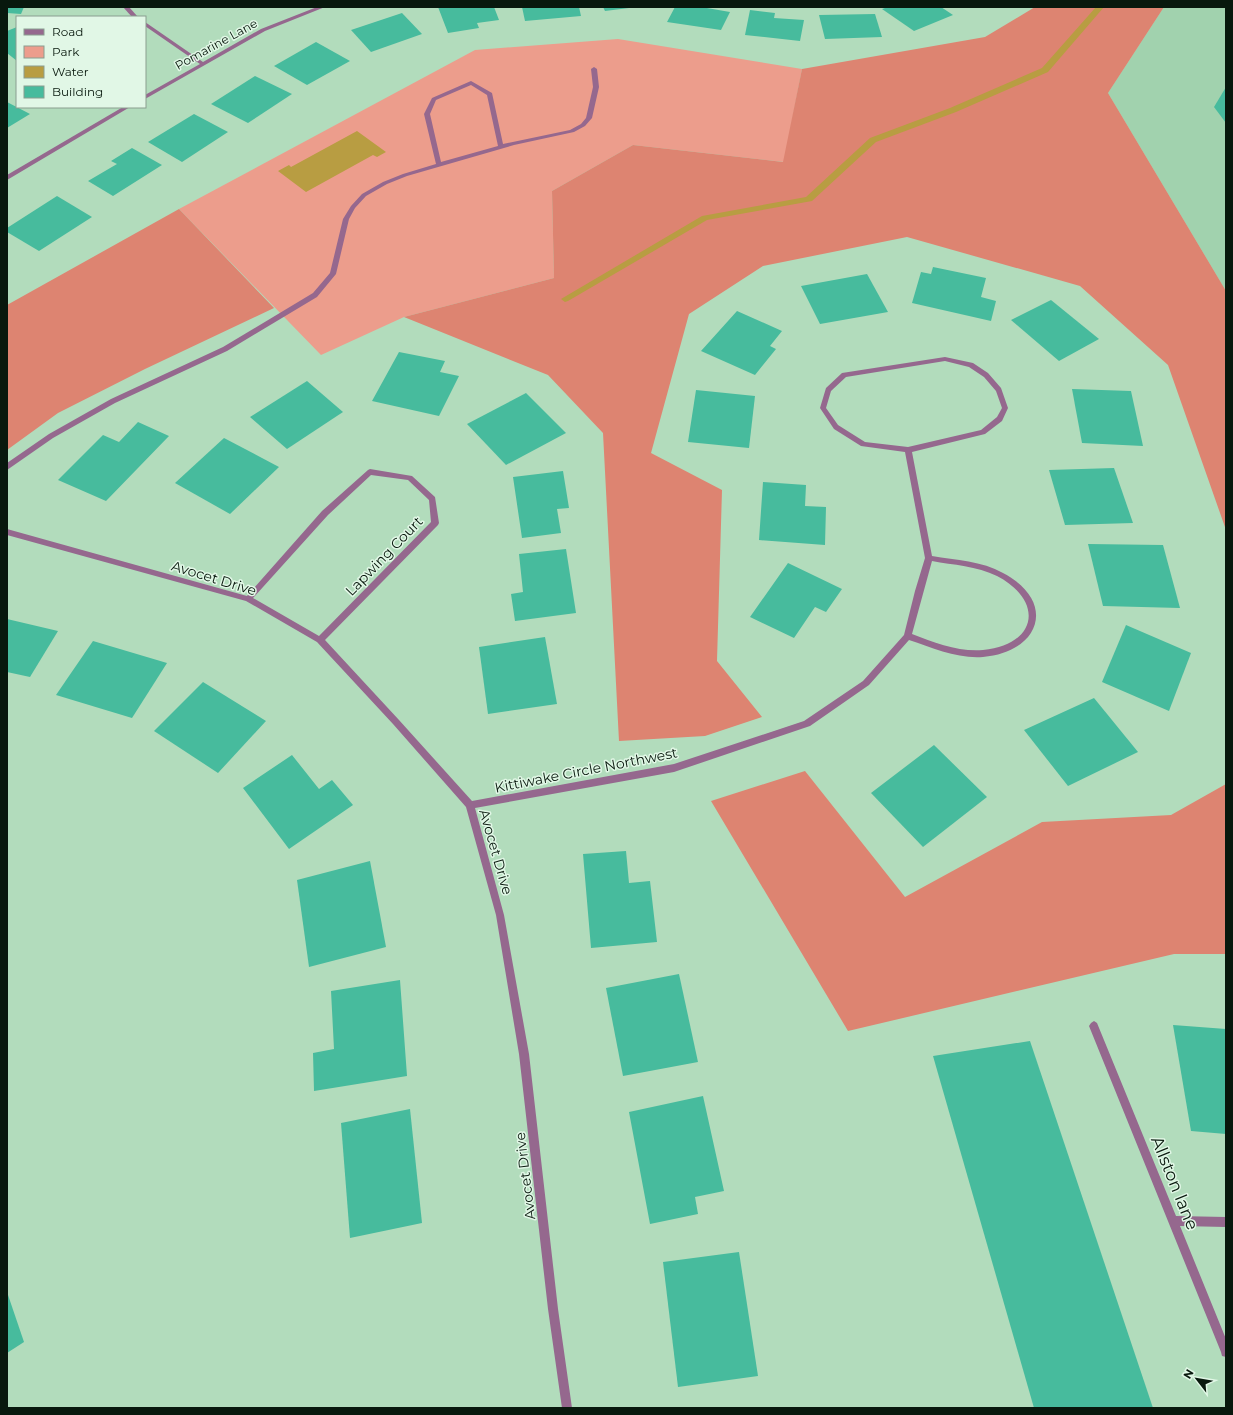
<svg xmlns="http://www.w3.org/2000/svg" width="1233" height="1415" font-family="Montserrat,sans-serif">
  <rect width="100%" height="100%" fill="#b2dcbc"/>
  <polygon fill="#a1d2ae" points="1164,7 1226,7 1226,291 1108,93"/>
  <polygon fill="#ec9d8c" points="618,39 802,69 784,162 633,145 552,191 554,278 404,317 321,355 179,209 475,50"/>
  <g fill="#dd8471">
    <polygon points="1035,7 1164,7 1108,93 1226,291 1226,530 1168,365 1080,286 907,237 763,266 689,314 651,453 722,490 717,661 762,717 705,736 619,741 603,433 548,375 404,317 554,278 552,191 633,145 783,162 802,69 985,37"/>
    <polygon points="179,209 274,308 145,369 58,413 7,450 7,305"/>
    <polygon points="805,771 905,897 1042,822 1171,815 1226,784 1226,954 1174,954 848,1031 711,801"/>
  </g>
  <polygon fill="#b89d42" points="357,131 386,152 377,157 373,155 306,192 278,171 289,165 291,167"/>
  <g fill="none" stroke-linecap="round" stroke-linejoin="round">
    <polygon fill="#b89d42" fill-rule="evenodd" points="1096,7 1104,7 1048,72 956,112 876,142 812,201 707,220 568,301 565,302 561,299 702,216 806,197 870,138 950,108 1042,68"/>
  </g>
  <g fill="#47bb9d">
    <polygon points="7,7 24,7 21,14 7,13"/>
    <polygon points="438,7 494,7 499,20 477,23 479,28 448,33"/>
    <polygon points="522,7 579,7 581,16 525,21"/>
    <polygon points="603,7 629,7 629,8 605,11"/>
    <polygon points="675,7 701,7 730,12 721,30 667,22"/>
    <polygon points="888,7 941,7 953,15 914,31 882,9"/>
    <polygon points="750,10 775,13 774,18 804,20 800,41 745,35"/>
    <polygon points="402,13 422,34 371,52 351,30"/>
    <polygon points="875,14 882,37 825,39 819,15"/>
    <polygon points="17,27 17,61 7,53 7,31"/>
    <polygon points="316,42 350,61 307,85 274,66"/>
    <polygon points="255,76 292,94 248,123 211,104"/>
    <polygon points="1226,87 1226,123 1214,107"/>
    <polygon points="7,102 30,114 7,128"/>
    <polygon points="194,114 228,132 182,162 148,142"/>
    <polygon points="132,148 162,165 113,196 88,181 117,164 111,161"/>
    <polygon points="57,196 92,217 39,251 7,232 7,228"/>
    <polygon points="933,267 986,278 981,297 996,301 991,321 912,303 921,272 931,274"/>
    <polygon points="867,274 888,312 820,324 801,286"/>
    <polygon points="1051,300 1099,339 1059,361 1011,320"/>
    <polygon points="737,311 782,331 770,346 776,349 755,375 701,351"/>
    <polygon points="399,352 445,361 440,372 459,376 439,416 372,401"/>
    <polygon points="307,381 343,412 287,449 250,417"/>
    <polygon points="1072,389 1131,391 1143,446 1082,443"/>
    <polygon points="696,390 755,396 749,448 688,442"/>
    <polygon points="526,393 566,433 506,465 467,424"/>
    <polygon points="138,422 169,436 106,501 58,480 103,435 119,442"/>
    <polygon points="224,438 279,467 230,514 175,483"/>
    <polygon points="1114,468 1133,523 1065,525 1049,470"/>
    <polygon points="563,471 569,508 557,509 561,533 522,538 513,477"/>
    <polygon points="763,482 806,485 805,506 826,507 825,545 759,540"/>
    <polygon points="1088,544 1163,545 1180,608 1103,606"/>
    <polygon points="566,549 576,613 515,621 511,594 523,592 519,554"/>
    <polygon points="788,563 842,589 826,612 815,607 794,638 750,617"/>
    <polygon points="7,619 58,631 30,677 7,672"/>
    <polygon points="1126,625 1191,653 1169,711 1102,682"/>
    <polygon points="545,637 557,704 488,714 479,647"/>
    <polygon points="93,641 167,663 132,718 56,695"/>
    <polygon points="203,682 266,721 218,773 154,731"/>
    <polygon points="1094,698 1138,752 1068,786 1024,730"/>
    <polygon points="934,745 987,797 923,847 871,793"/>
    <polygon points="292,755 319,789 332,780 353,805 289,849 243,788"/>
    <polygon points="626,851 629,883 650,881 657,942 591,948 583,854"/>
    <polygon points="370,861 386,947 309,967 297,880"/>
    <polygon points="679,974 698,1062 623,1076 606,988"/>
    <polygon points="400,980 407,1076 314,1091 313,1053 334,1049 331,991"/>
    <polygon points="1173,1025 1226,1029 1226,1134 1191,1131"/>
    <polygon points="1030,1041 1153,1408 1034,1408 933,1056"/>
    <polygon points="703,1096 724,1191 695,1197 698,1214 650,1224 629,1112"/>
    <polygon points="410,1109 422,1223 350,1238 341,1123"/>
    <polygon points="739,1252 758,1376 678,1387 663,1262"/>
    <polygon points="7,1292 24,1342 7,1353"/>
  </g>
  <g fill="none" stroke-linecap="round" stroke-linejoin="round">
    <path fill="#95688e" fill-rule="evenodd" d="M594,67L597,69L599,87L592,118L585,126L574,132L514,145L407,176L387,184L366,196L355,208L349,219L336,274L317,297L227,351L115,403L53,438L7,470V463L49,434L111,399L223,347L313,293L330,273L343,219L351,206L362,194L383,182L403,174L436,164L424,114L432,98L471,81L492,93L503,144L570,130L581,124L586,118L593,87L591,69ZM471,85L487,95L498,146L441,162L430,114L436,100Z"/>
    <g fill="#95688e" fill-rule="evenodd">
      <polygon points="123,7 129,7 138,17 132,17"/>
      <polygon points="317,7 325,7 265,31 145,99 145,95 200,64 145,26 145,22 203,62 261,29"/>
      <polygon points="123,107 130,107 7,180 7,175"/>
      <path d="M945,357L973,363L988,373L1001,388L1008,408L1002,421L985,434L912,452L932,556C956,560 982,561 1003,573C1057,601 1041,652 983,657C958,659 933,648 909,640L869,685L810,726L674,772L475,808L504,915L529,1054L558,1309L572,1408H562L548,1309L519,1054L496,915L466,807L393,724L317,642L246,601L7,535V529L247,596L322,511L368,470L370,469L412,476L435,497L439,523L438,525L325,640L399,720L472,801L674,764L804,721L863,681L904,635L915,591L925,558L905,452L861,446L834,429L820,408L826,388L842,373ZM945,361L969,367L984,377L996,391L1002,408L997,417L981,430L908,447L865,442L838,425L826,408L831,391L846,377ZM371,475L408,480L429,500L431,522L319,636L253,598L328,515ZM932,561C953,565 977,566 997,576C1045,601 1037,645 983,650C959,652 935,643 912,634Z"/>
      <polygon points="1094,1021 1097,1023 1176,1216 1226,1217 1226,1227 1180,1226 1226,1339 1226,1357 1222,1356 1221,1352 1089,1026 1091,1023"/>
    </g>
  </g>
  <g text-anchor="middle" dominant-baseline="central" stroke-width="3" stroke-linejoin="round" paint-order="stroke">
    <g font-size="12" fill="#08180d" stroke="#e1f7e6">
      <text transform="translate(216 44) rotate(-29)">Pomarine Lane</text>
    </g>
    <g font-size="14" fill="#08180d" stroke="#e1f7e6">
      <text transform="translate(384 556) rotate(-46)">Lapwing Court</text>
      <text transform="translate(214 578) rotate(17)">Avocet Drive</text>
      <text transform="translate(586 770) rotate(-11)">Kittiwake Circle Northwest</text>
      <text transform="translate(496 852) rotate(74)">Avocet Drive</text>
      <text transform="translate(525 1176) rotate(-97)">Avocet Drive</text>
    </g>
    <g font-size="17" fill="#08180d" stroke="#e1f7e6">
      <text transform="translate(1175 1183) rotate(68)">Allston lane</text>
    </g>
  </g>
  <rect width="1233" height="1415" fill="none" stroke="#08180d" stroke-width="16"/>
  <rect x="16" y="16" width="130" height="92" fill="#e1f7e6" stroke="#8a9e8f"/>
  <rect x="24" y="29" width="20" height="6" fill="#95688e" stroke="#8a9e8f"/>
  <text x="52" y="36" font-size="12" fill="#08180d">Road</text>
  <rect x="24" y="46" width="20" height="12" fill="#ec9d8c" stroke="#8a9e8f"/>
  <text x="52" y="56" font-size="12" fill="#08180d">Park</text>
  <rect x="24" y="66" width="20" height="12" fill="#b89d42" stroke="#8a9e8f"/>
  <text x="52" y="76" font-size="12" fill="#08180d">Water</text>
  <rect x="24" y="86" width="20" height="12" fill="#47bb9d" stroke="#8a9e8f"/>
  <text x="52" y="96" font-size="12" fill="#08180d">Building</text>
  <g transform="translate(1197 1379) rotate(301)" stroke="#e1f7e6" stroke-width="3" paint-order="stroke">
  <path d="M0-3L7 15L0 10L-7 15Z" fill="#08180d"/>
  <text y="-6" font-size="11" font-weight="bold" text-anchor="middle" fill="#08180d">N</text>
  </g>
</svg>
